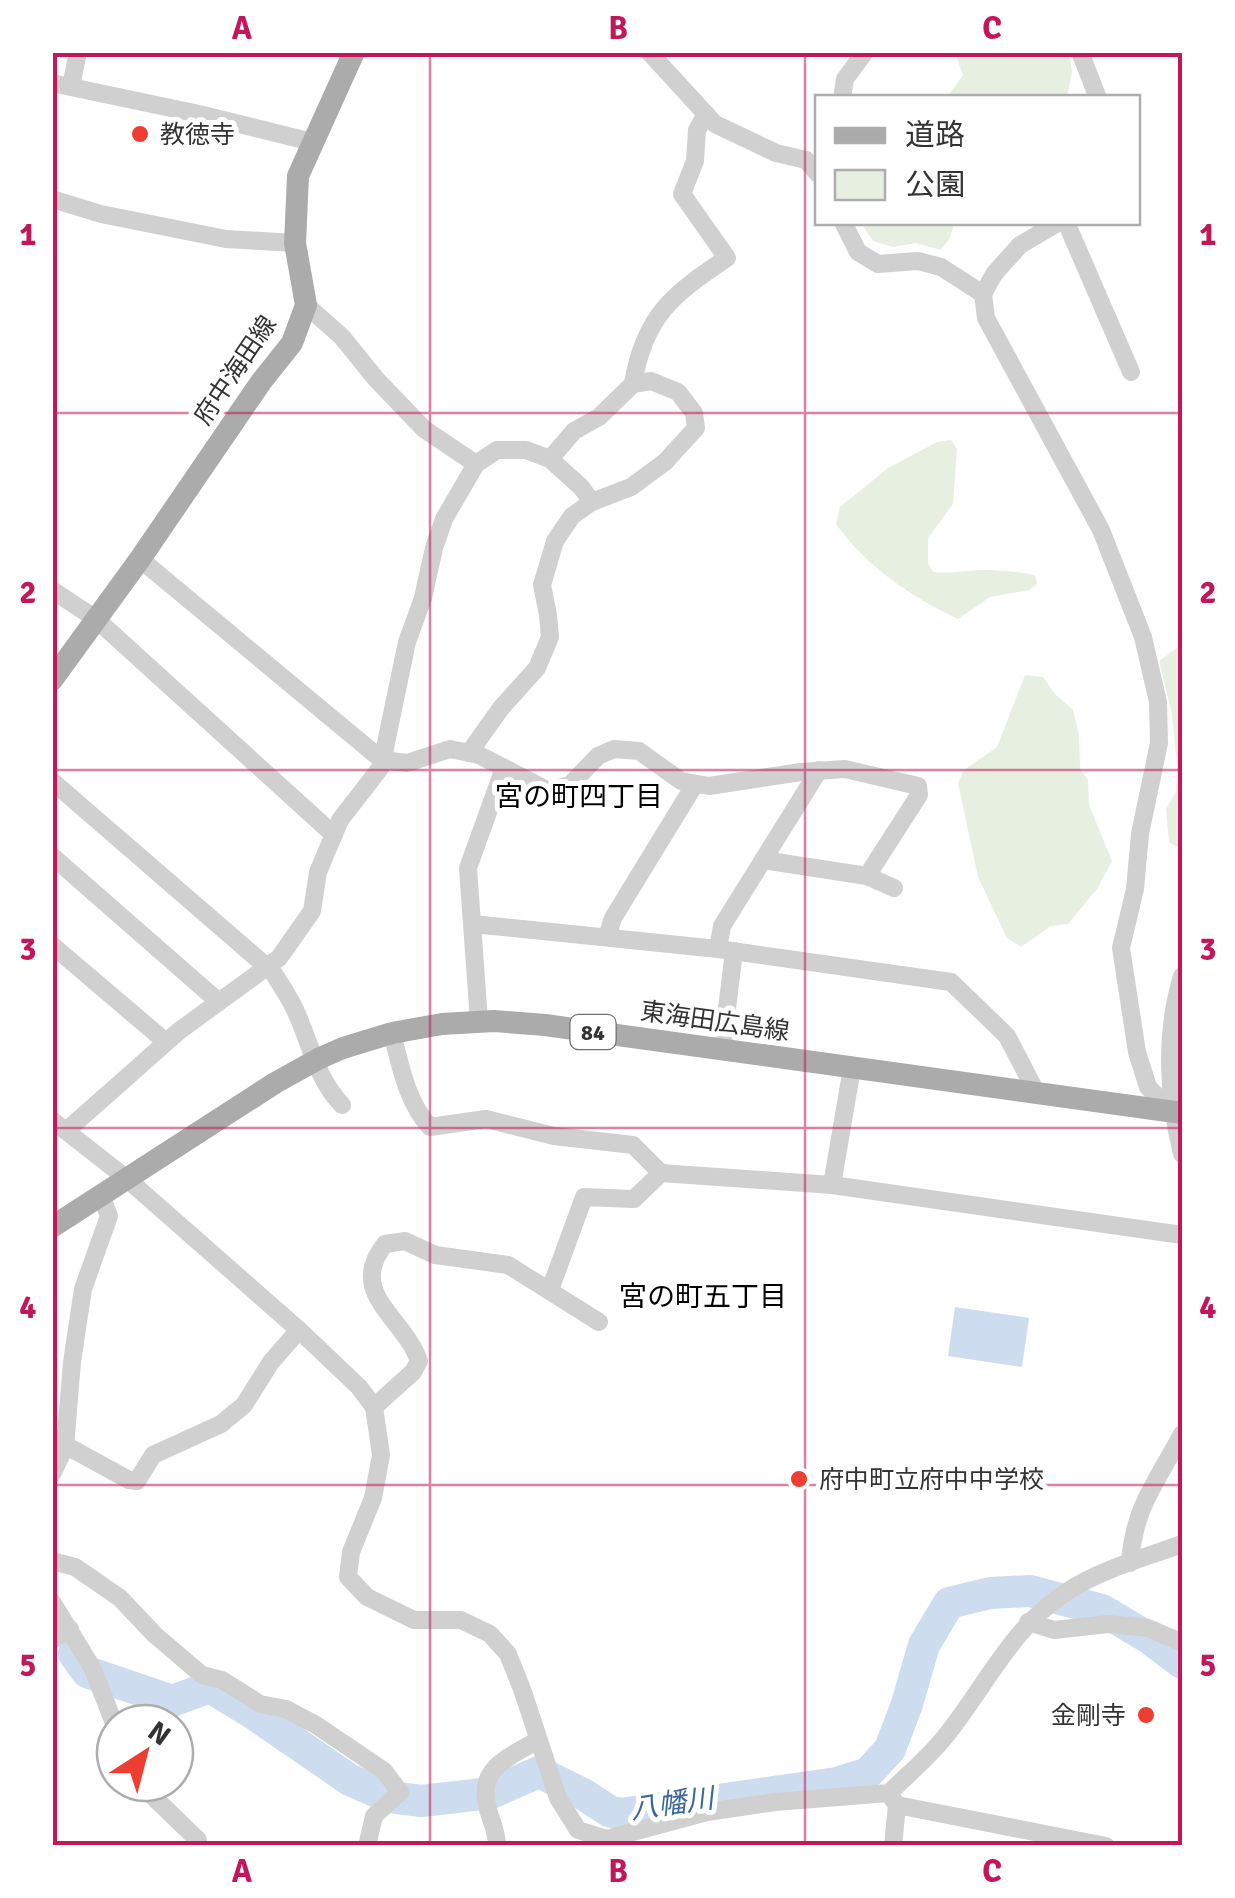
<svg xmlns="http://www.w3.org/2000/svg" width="1235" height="1898" font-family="Signika,'Noto Sans JP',sans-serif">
  <rect width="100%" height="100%" fill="#fff"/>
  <g fill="#e7efe1">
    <polygon points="955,53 1069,53 1072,72 1067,97 947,97 963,75"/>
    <polygon points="861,223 954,223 950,238 941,250 916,243 893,247 873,241"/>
    <path d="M951,440L957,449L953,504L928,538V563L933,572C951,574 967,570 984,570C1001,570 1018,572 1035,575L1037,583L1030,590L990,597L958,619C911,597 866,566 836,524L840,507L888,468L937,442Z"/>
    <polygon points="1182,647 1182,842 1177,847 1169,842 1166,809 1176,792 1177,765 1172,714 1159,661 1177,648"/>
    <polygon points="1025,675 1043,677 1055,694 1073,710 1079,735 1080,769 1088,780 1089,805 1112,861 1097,889 1068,924 1051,926 1021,947 1007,938 978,877 958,783 964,770 997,747"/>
  </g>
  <polygon fill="#cdddef" points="955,1307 1029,1318 1022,1367 948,1356"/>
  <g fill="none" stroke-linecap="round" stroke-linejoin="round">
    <polyline stroke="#cdddef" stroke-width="32" points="74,1654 87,1672 172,1701 210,1687 251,1712 350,1780 389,1797 421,1801 491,1793 539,1772 583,1794 609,1811 620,1814 837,1783 868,1773 890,1749 907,1704 924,1645 949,1603 990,1593 1030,1591 1102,1610 1149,1638 1182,1663"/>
    <g stroke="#d0d0d0" stroke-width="18">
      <polyline points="649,52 715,124 776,153 806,160 818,174"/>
      <polyline points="1080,52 1098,98"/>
      <polyline points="52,83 199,114 312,142"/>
      <polyline points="71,86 78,52"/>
      <polyline points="842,98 845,79 865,52"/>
      <polyline points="52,199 101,214 226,239 295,243"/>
      <polyline points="843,222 858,252 878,264 918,261 941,267 983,294"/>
      <polyline points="1059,222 1020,245 994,274 983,294 986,318 1101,530 1143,637 1158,702 1159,743 1140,834 1135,889 1121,948 1137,1052 1148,1087 1172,1112"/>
      <polyline points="1066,222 1131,372"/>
      <polyline points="306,305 342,337 376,379 424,429 476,464"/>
      <path d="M633,384C644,316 673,294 727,258L682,194L695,161L697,130L706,114"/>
      <polyline points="140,559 382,760 407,763 450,749 479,755 549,791 570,785 598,756 614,749 639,751 681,781 709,786 801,772 845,769 918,786 919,795 867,876"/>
      <polyline points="52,590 96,619 334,835"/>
      <polyline points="469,753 501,708 537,668 550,637 548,615 542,585 555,541 572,516 592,502 631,487 665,462 696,428 694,413 678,392 651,381 633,384 599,417 574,431 550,459"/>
      <polyline points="52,781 267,967"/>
      <polyline points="52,856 219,1002"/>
      <polyline points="763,860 867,876 894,888"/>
      <polyline points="473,924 718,949 951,982 1007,1036 1036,1092"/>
      <polyline points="607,937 613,918 695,784"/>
      <polyline points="52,945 166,1042"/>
      <polyline points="718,949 722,926 819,770"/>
      <path d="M269,966C278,981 290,997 297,1014C311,1046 317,1079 342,1105"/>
      <path d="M1182,976C1164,1036 1168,1095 1182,1154"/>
      <polyline points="479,1021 468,868 504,768"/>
      <path d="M392,1033C400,1064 407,1103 430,1127L486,1119L554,1136L633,1145L661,1173L832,1185L1182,1235"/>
      <polyline points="722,1050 734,951"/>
      <path d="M52,1120L126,1178L299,1330L359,1387L374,1407L381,1455L373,1498L351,1552L348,1577L367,1597L414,1620H461L490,1634L508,1654L523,1692L558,1798L578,1830L607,1839L707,1812L775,1802L889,1793C907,1775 928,1758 944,1738C985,1688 1011,1627 1068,1591C1102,1569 1144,1558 1182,1544"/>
      <polyline points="66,1131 179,1031 279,958 312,911 318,872 340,820 381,767 407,642 423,598 434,548 444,519 476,464 497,450 526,450 550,459 581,487 592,502"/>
      <polyline points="832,1185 852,1068"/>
      <polyline points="550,1290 584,1197 634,1199 661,1173"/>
      <path d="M374,1407L413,1372L419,1361C404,1317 346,1293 385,1244L405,1241L435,1255L508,1265L599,1322"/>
      <polyline points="52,1438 129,1480 137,1481 153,1455 221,1424 244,1405 271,1362 299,1330"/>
      <polyline points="52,1474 65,1447 72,1362 83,1289 109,1216 101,1195"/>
      <polyline points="52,1561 75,1567 120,1598 155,1635 202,1675 222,1680 260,1704 286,1709 316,1725 384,1771 400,1792 374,1816 367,1846"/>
      <path d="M1130,1563C1134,1506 1157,1482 1182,1434"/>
      <polyline points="52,1602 93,1669 115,1726"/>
      <polyline points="1028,1622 1054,1630 1108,1624 1148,1628 1176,1640 1182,1641"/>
      <polyline points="52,1640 70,1629"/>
      <polyline points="139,1783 198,1840 198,1846"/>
      <polyline points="892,1798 897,1805 893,1846"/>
      <polyline points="897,1805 1106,1846"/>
      <path d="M497,1846C497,1830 490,1820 487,1805C478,1767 510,1757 538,1740"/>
    </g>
    <g stroke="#ababab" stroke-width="22">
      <polyline points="52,680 140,559 261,382 292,343 306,305 295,243 298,176 354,52"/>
      <polyline points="52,1227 275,1083 320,1058 343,1048 392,1033 442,1024 494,1021 545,1025 1182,1113"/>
    </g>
  </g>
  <path fill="none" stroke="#c2185b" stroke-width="2.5" stroke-opacity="0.55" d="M430,52V1846M805,52V1846M52,413H1182M52,770H1182M52,1128H1182M52,1485H1182"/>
  <g fill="#ee3d31" stroke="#fff" stroke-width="4">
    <circle cx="140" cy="134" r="10"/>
    <circle cx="799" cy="1479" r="10"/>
    <circle cx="1146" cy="1715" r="10"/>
  </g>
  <g text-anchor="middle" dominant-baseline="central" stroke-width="10" stroke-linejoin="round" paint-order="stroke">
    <rect fill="#fff" stroke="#707070" stroke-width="2.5" x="570.5" y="1015" width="45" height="34" rx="8"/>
    <g font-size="22" font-weight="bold" fill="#333">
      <text x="593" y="1032">84</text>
    </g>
    <g font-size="25" fill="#333" stroke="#fff" text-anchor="start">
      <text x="160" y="134">教徳寺</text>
      <text x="819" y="1479">府中町立府中中学校</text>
      <text x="1126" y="1715" text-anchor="end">金剛寺</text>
    </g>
    <g font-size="25" fill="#333" stroke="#fff">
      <text transform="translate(235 370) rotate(-56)">府中海田線</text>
      <text transform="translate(715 1021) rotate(8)">東海田広島線</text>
    </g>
    <g font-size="28" fill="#000" stroke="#fff">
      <text x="579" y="797">宮の町四丁目</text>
      <text x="703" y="1297">宮の町五丁目</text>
    </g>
    <g font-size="28" font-style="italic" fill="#3b689b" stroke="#fff">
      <text transform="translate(672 1804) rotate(-8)">八幡川</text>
    </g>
  </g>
  <rect width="1235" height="1898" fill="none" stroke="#ffffff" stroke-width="110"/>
  <rect x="815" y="95" width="325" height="130" fill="#ffffff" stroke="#adadad" stroke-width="2.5"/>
  <rect x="835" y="128" width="50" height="15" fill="#ababab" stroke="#adadad" stroke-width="2.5"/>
  <text x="905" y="145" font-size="30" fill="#333333">道路</text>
  <rect x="835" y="170" width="50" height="30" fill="#e7efe1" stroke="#adadad" stroke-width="2.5"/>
  <text x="905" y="195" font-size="30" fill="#333333">公園</text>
  <g transform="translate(145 1753) rotate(36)"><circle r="48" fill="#ffffff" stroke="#adadad" stroke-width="2.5"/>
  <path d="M0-8L18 38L0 25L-18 38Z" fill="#ee3d31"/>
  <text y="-15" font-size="28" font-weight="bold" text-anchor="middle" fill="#333333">N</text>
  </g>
  <rect x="55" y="55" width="1125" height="1788" fill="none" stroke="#c2185b" stroke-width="4"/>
  <g font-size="32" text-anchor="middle" font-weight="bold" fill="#c2185b">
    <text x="242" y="39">A</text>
    <text x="618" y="39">B</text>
    <text x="992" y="39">C</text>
    <text x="28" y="245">1</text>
    <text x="1208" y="245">1</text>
    <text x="28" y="603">2</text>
    <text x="1208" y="603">2</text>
    <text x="28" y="960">3</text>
    <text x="1208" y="960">3</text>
    <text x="28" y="1318">4</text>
    <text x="1208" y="1318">4</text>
    <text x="28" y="1676">5</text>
    <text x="1208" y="1676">5</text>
    <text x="242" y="1882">A</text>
    <text x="618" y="1882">B</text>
    <text x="992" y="1882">C</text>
  </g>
</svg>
